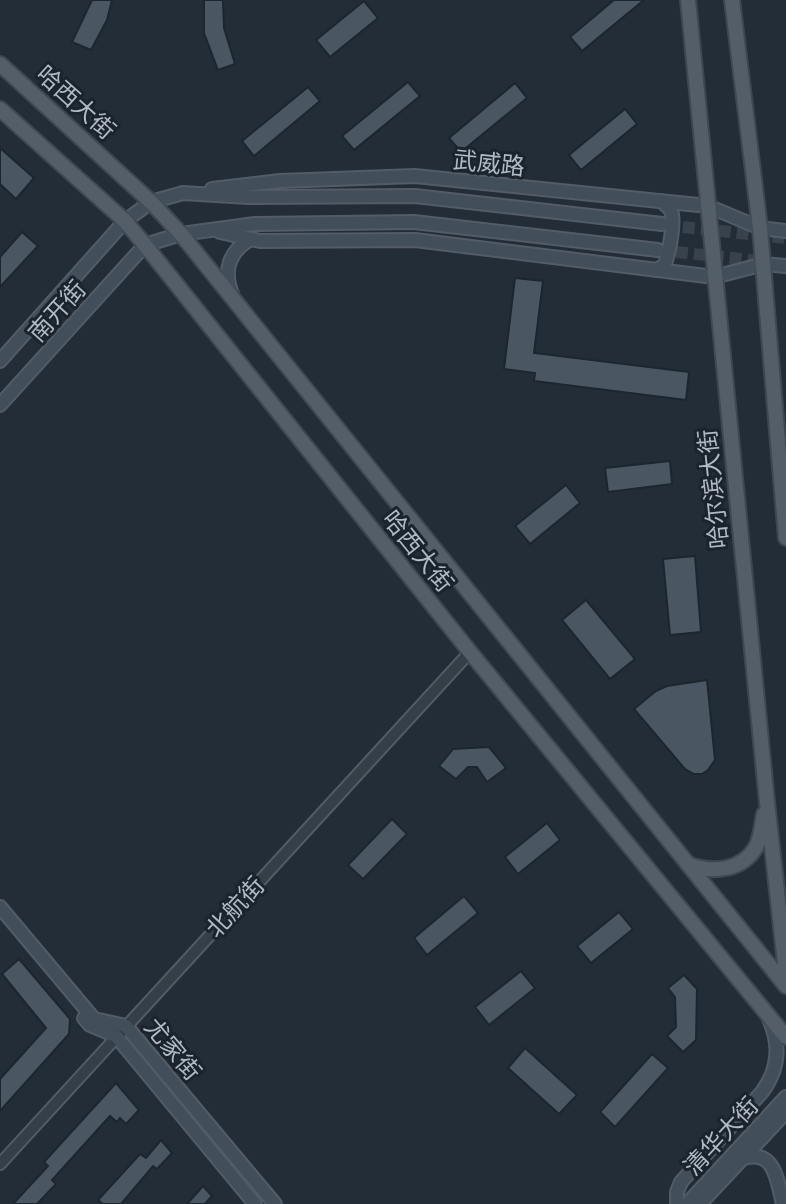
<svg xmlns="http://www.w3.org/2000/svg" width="786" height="1204" font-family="'PT Sans','Noto Sans SC',sans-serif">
  <rect width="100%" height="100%" fill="#222d37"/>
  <g fill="#4a5763" stroke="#1d262f" stroke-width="2">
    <polygon points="92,0 112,0 107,20 91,50 72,42"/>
    <polygon points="204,0 223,0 224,28 235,64 218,70 204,33"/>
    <polygon points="614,0 644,0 582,51 570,37"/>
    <polygon points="364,1 378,18 330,57 316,40"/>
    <polygon points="408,82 420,96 354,150 342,136"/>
    <polygon points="515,83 527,98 461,152 449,138"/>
    <polygon points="308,87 320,101 254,156 242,141"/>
    <polygon points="625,109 637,124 581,170 569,155"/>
    <polygon points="0,148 34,178 16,199 0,184"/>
    <polygon points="22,232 38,246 0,287 0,257"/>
    <polygon points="515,278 543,281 534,353 689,372 686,400 534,381 535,373 504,369"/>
    <polygon points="670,461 672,484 608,492 605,468"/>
    <polygon points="566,485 580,503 530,544 515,526"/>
    <polygon points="695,556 701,632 670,635 663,559"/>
    <polygon points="586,600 635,659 610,679 562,620"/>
    <polygon points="707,680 715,760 708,770 702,774 694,774 685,769 634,709 656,691 667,686"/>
    <polygon points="489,747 506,768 487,782 477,767 468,767 456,779 439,766 453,749"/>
    <polygon points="392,819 407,834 363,879 348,865"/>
    <polygon points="547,823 560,840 518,874 505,857"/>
    <polygon points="464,896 478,913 427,955 414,938"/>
    <polygon points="619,912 633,929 591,963 577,946"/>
    <polygon points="19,959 70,1019 69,1034 0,1111 0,1079 46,1028 2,974"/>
    <polygon points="521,971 535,988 489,1025 475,1007"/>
    <polygon points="684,975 697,989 696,1040 683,1052 667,1036 676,1027 675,997 668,988"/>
    <polygon points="525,1048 577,1095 559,1114 508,1068"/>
    <polygon points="652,1054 668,1068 615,1127 600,1112"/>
    <polygon points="116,1083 139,1110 126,1124 120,1118 117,1122 110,1116 52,1180 56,1184 37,1204 13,1204 48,1166 44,1162"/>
    <polygon points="161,1140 172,1153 157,1169 153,1166 121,1204 103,1204 98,1200 140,1154 146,1158"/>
    <polygon points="203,1186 212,1196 205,1204 187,1204"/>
  </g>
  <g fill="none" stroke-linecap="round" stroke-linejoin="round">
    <g stroke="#37424c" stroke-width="12" stroke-dasharray="12 6" stroke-linecap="butt">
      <polyline points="665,225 786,238"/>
      <polyline points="658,250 769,262"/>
    </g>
    <g stroke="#535c66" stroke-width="14">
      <polyline id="tertiary" points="0,1164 470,652"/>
    </g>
    <g stroke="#535c66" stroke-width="16">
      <g id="secondary">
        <polyline points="212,189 280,181 415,176 708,206 760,228 786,231"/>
        <polyline points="220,232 260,241 415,240 714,277 764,264 786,266"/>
        <path d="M656,270L664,266C669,255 674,226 672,214C671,208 666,205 661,201"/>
        <path d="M232,294C223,271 229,251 251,239"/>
        <polyline points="0,361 125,221 151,202 183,193 248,197 415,196 662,224"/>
        <polyline points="0,405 145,245 181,234 255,224 414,222 658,250"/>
        <polyline points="0,907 94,1019 126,1026 275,1204"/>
        <polyline points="84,1018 90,1025 116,1036 255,1204"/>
        <path d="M741,1159C775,1147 777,1180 783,1204"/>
        <path d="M677,1204V1192L681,1182L762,1092C779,1069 781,1045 769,1019"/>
        <polyline points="687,1204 786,1097"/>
        <polyline points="700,1204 786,1112"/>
      </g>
    </g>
    <g stroke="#3f4851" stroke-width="18">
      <g id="primary">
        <polyline points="688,0 767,802 786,972"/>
        <polyline points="732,0 760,228 786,538"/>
        <polyline points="0,64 151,202 181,234 786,986"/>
        <polyline points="0,109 125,221 145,245 470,652 786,1037"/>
        <path d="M690,865C713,873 742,871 756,847C761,838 762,824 764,814"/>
      </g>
    </g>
    <use href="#tertiary" stroke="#353f48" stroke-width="10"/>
    <use href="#secondary" stroke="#434e5b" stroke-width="12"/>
    <use href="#primary" stroke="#535e68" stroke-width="14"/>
  </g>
  <g text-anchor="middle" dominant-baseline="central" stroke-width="6" stroke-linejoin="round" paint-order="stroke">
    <g font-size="24" fill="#b0b9c4" stroke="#1b242d">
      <text transform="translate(76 102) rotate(42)">哈西大街</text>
      <text transform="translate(489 163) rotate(6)">武威路</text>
      <text transform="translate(57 311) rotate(-48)">南开街</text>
      <text transform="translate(713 489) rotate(-96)">哈尔滨大街</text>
      <text transform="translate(418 551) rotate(51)">哈西大街</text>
      <text transform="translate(235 907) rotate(-47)">北航街</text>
      <text transform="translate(173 1049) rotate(50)">尤家街</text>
      <text transform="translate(721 1136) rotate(-47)">清华大街</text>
    </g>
  </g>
</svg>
